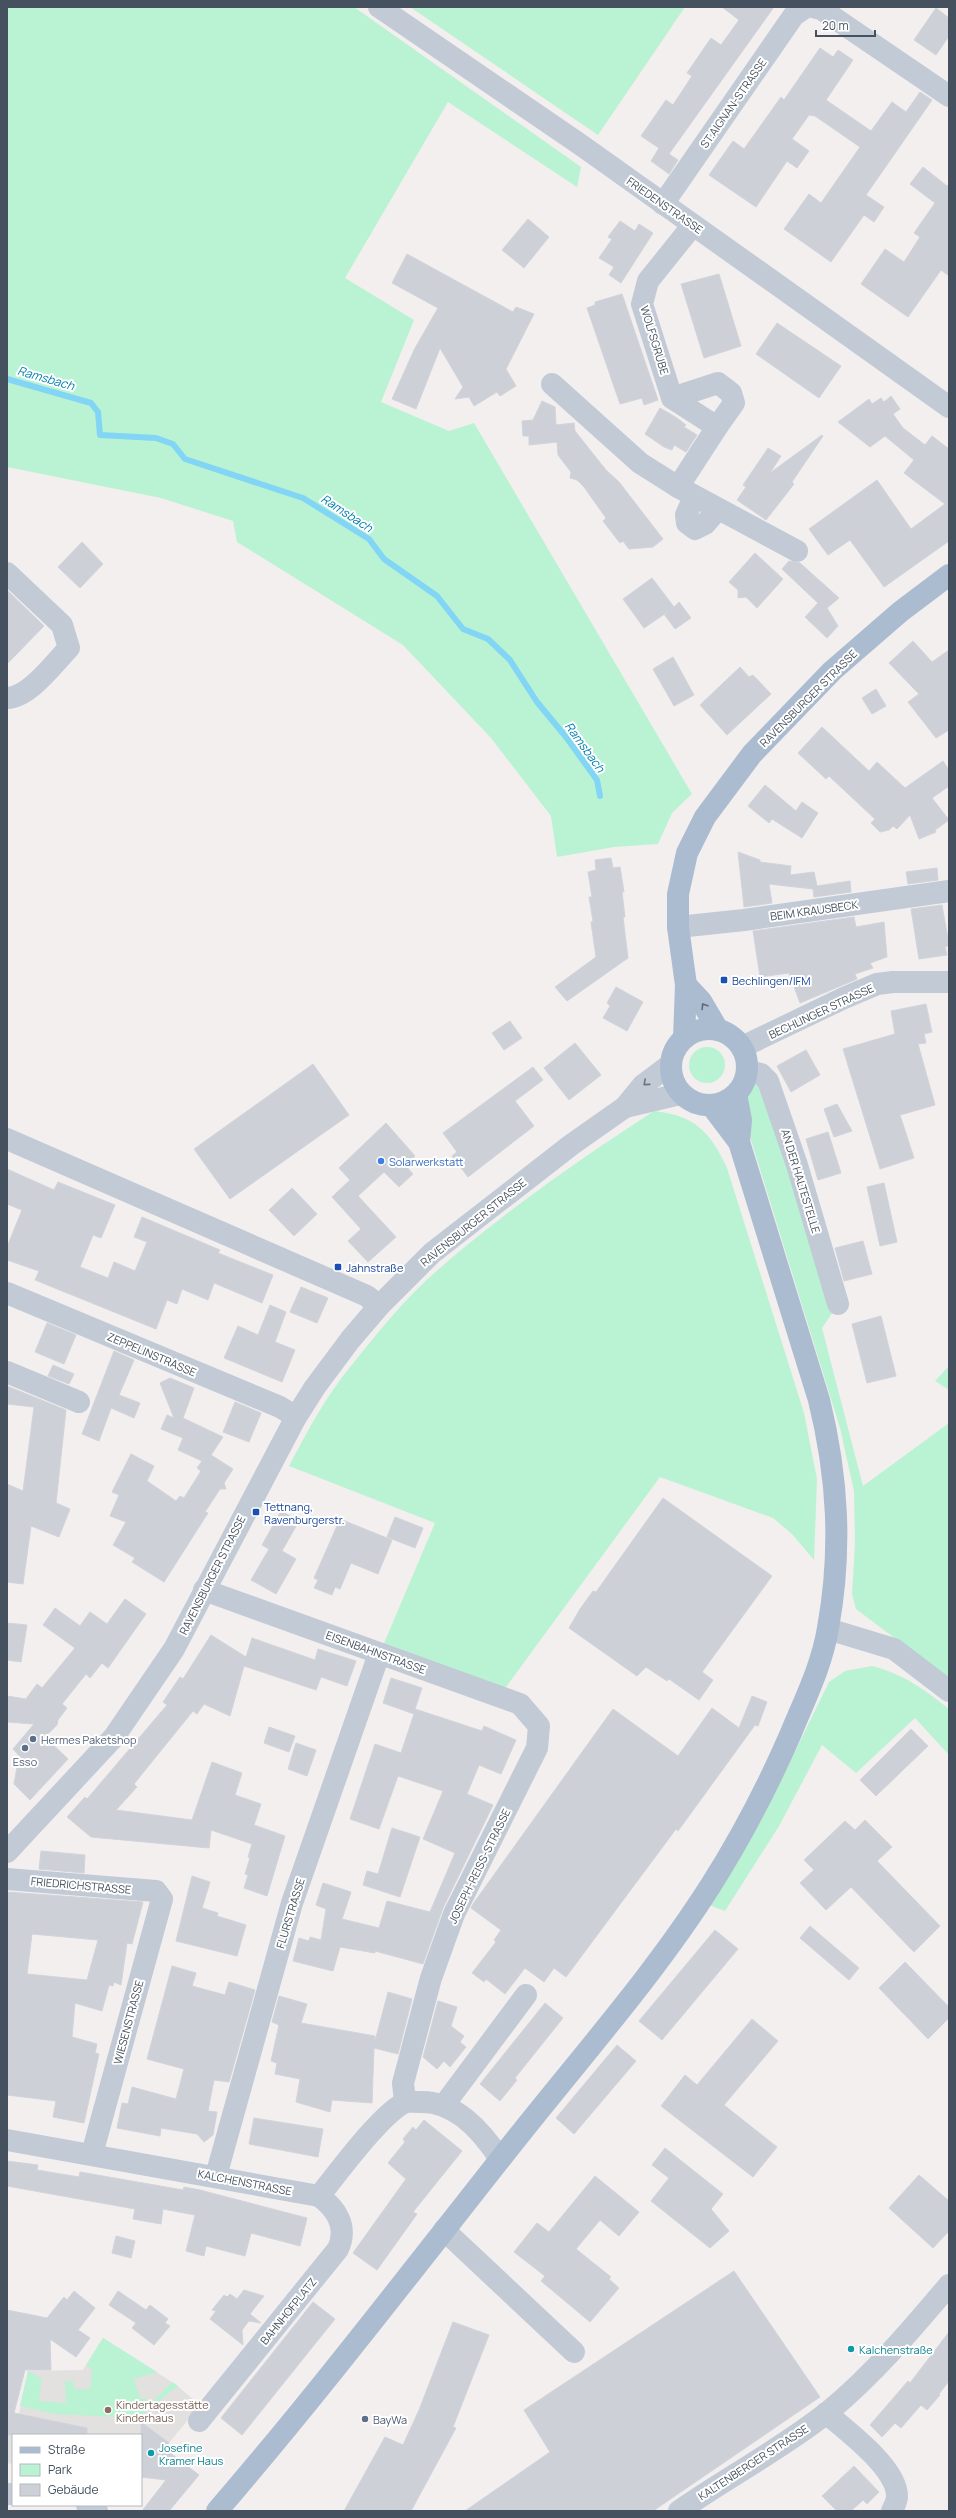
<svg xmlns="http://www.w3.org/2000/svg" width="956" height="2518" font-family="Manrope,sans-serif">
  <rect width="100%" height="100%" fill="#f2efee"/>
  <polygon fill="#e3e0e0" points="103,2338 175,2384 200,2405 141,2477 141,2435 13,2435 13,2464 7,2463 7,2414 19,2414 28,2371 83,2370"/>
  <g fill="#b9f3d3">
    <polygon points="7,7 354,7 581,167 577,187 448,102 345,278 414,320 381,402 449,431 474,423 692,794 672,813 658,844 614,847 557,857 551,816 491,738 403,645 237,542 233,521 161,498 7,467"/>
    <polygon points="410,7 685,7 598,135"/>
    <circle cx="707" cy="1065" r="18"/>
    <polygon points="755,1076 837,1306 822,1328 863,1486 949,1423 949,1679 856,1609 852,1594 855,1543 854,1491 840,1428 751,1140 741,1096"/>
    <path d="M654,1111C695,1115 711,1133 727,1168L804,1413L817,1479L814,1560L792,1534L773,1518L660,1477L503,1691L382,1648L435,1523L289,1466C307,1432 326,1396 351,1366C378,1332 407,1296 440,1268C507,1210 580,1159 654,1111Z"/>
    <polygon points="949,1366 949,1390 935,1381"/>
    <path d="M872,1666C903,1674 924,1689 949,1709V1755L915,1718L856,1773L822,1745L779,1826L725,1911L709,1905L762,1819L829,1682L845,1671Z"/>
    <polygon points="103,2338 157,2372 134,2379 140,2398 153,2401 172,2382 178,2386 138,2418 54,2414 20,2406 28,2371 42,2379 39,2401 66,2403 65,2381 73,2381 75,2389 90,2389 92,2370 86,2365"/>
  </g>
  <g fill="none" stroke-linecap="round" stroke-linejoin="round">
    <polyline stroke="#82d5f4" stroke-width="6" points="7,379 91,403 98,412 100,435 156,438 173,444 185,459 303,498 369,539 384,559 437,596 463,629 488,639 510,660 537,702 566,737 597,780 600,796"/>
  </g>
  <g fill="#cdd0d7" stroke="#d2d4db" fill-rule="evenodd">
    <polygon points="722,7 774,7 669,154 678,160 669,174 651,161 659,148 641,136 666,100 673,105 692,76 687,73 711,38 721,45 739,20"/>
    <polygon points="936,8 949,18 949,36 936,55 914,40"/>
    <polygon points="820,48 833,57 838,50 853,60 826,100 871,131 892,102 906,112 920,92 932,100 866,195 884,207 874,222 864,215 831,262 784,229 809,194 821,203 860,147 815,116 809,115 792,139 809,151 797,168 787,161 756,207 709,175 733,141 744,149 781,97 784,100"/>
    <polygon points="923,167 947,186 949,184 949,276 941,270 908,317 861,284 885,249 904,262 920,237 914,233 935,203 910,184"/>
    <polygon points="528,219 549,237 524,268 502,250"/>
    <polygon points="620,221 635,231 639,224 653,233 621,283 609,275 614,267 599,258 612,239 608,237"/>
    <polygon points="407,254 513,312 516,307 534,314 506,369 516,386 500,396 497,392 474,406 469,397 455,399 463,387 440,348 416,409 392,399 415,348 438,308 392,283"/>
    <polygon points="719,274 741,346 704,358 681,284"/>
    <polygon points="622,294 658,400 644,405 642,398 620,404 587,308 595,305 595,302"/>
    <polygon points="777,323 841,366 819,398 756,354"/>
    <polygon points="891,396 900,409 893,414 903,428 925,445 932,436 949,449 949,541 884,587 850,540 828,555 809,529 877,480 911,529 945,504 904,473 914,460 885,436 870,447 838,422 869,399 872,404 881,398 884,402"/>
    <polygon points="542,401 555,407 556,425 574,423 575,431 606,470 619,482 663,539 653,547 629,549 623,541 620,543 603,521 606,518 584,487 577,480 570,478 571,472 558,455 557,442 529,445 529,436 523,436 522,421 533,420"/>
    <polygon points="660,408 677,418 686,425 684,427 697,435 686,452 674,445 672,450 664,447 645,434"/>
    <polygon points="822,435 823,436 792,482 794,484 766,520 737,500 746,487 743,485 768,448 781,456 770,473"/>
    <polygon points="82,542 103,564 80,588 58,567"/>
    <polygon points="755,553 783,579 757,608 746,597 738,598 738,590 729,582"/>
    <polygon points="789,561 800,563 839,598 827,608 838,626 827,638 805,617 818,603 782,569"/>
    <polygon points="652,578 674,607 679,602 691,618 675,629 664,614 669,611 644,628 623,599"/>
    <polygon points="7,590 44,626 7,664"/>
    <polygon points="913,641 932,662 949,650 949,730 936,738 908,702 919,694 889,663"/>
    <polygon points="673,657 694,695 674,706 653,669"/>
    <polygon points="740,667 749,677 753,675 771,694 727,735 700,705"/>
    <polygon points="876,689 886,706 872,714 862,698"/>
    <polygon points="822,727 869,771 877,762 905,788 943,761 949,770 949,786 932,798 949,820 935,830 936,832 919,839 910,815 897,829 893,826 889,830 880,832 871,823 875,819 829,776 826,779 798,753"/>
    <polygon points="765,785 796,811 802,802 818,813 802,838 772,819 769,823 748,806"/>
    <polygon points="738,852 760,860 760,862 791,866 790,875 814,872 817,886 850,881 851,892 814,897 813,889 769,884 772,903 744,907"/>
    <polygon points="611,858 613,868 620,867 624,892 622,892 625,917 623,917 628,958 567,1001 555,987 596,957 591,922 593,921 589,897 592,897 588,872 596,870 595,860"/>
    <polygon points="937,868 938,880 908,884 906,872"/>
    <polygon points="942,905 949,945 945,947 947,955 919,959 911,909"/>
    <polygon points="854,917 856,927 884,922 887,957 870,963 873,968 855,974 857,979 800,1003 789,973 760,977 753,931"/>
    <polygon points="616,987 643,1002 627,1031 603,1018 610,1006 607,1003"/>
    <polygon points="926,1004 932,1032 924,1034 926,1043 918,1044 935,1105 900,1115 914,1158 880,1169 843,1049 895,1034 891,1011"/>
    <polygon points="510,1021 522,1038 504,1050 492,1033"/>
    <polygon points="575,1043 601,1075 569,1100 544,1068"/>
    <polygon points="806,1050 820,1075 791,1092 777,1066"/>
    <polygon points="313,1064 349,1115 230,1199 194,1149"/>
    <polygon points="533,1067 543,1080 515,1101 534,1126 468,1177 452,1156 457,1152 443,1133"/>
    <polygon points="837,1104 852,1131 834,1137 824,1109"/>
    <polygon points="386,1123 415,1156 405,1165 413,1174 399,1187 384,1172 358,1196 396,1237 368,1262 348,1241 361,1229 332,1197 350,1180 339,1168"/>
    <polygon points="828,1132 841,1173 818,1180 806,1139"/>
    <polygon points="7,1169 54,1190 58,1182 115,1205 101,1238 93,1235 80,1267 108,1278 114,1262 135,1271 147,1242 134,1237 142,1217 220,1250 218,1253 273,1275 262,1303 214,1283 208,1300 182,1289 177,1304 167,1300 156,1329 35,1280 39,1271 7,1260 7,1247 22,1210 7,1204"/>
    <polygon points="884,1183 897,1242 880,1246 867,1187"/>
    <polygon points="292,1188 317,1214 294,1236 269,1210"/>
    <polygon points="863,1241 872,1274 844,1281 835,1248"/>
    <polygon points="301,1287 328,1298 317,1323 290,1312"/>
    <polygon points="270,1305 286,1312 275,1342 295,1350 282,1382 224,1358 238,1326 258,1335"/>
    <polygon points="881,1316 896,1376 867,1383 852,1324"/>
    <polygon points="47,1323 76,1335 64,1364 35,1352"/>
    <polygon points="114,1351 134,1360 119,1395 140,1403 134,1418 111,1408 99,1441 82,1434"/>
    <polygon points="53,1365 74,1374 69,1384 48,1376"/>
    <polygon points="170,1378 194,1388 183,1418 223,1437 211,1455 233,1469 224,1483 226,1489 220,1489 205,1512 208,1513 164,1582 132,1562 135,1558 113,1545 126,1522 110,1516 119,1495 112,1492 131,1454 154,1466 147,1481 176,1501 180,1496 184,1498 201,1471 197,1468 202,1461 178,1450 183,1438 161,1429 167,1415 174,1418 160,1383"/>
    <polygon points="7,1386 66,1410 56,1503 70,1509 59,1537 31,1526 23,1584 7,1582 7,1484 23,1491 34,1407 7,1404"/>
    <polygon points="235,1402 261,1413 249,1442 223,1432"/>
    <polygon points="663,1498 772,1576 702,1672 713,1680 699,1700 669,1679 667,1681 646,1667 637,1676 569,1628 580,1609 593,1591 596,1592"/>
    <polygon points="281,1511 299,1521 282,1551 296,1559 276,1594 251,1580 269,1549 262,1545"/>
    <polygon points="395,1517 423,1528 415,1548 387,1537"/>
    <polygon points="340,1519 392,1540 378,1574 351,1563 340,1589 335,1587 332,1595 314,1588 318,1580 314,1578"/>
    <polygon points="125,1599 146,1614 108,1668 102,1663 90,1678 86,1674 62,1704 67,1708 58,1720 57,1725 45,1737 68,1759 30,1800 14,1784 17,1767 23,1760 13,1749 34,1724 7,1722 7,1696 26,1699 37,1684 42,1688 75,1648 43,1625 55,1608 80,1626 90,1612 107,1624"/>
    <polygon points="7,1623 27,1625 21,1662 7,1660"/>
    <polygon points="211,1635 246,1657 252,1638 315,1660 318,1649 356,1661 347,1686 321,1677 316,1690 244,1666 230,1716 204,1704 197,1714 193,1711 134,1784 137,1787 116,1810 192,1820 212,1762 242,1773 235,1795 261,1804 254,1825 285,1836 267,1896 244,1888 248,1875 245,1874 250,1858 248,1857 252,1844 211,1830 209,1848 91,1837 67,1817 85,1797 87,1799 167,1705 163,1702 180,1677 183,1679"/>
    <polygon points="391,1678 422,1688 415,1709 482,1731 484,1726 516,1740 501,1774 479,1765 467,1794 493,1805 443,1908 423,1964 375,1951 375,1953 340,1947 333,1971 293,1961 299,1938 309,1941 310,1937 321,1940 326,1909 316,1905 323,1883 351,1892 342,1919 379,1928 387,1901 430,1912 455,1853 423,1839 443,1791 398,1776 379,1829 350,1819 375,1744 401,1753 414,1714 383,1703"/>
    <polygon points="752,1696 767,1702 758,1726 755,1725 678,1831 676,1829 566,1977 554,1968 544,1982 525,1968 505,1994 486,1979 484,1982 472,1973 496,1942 494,1940 501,1930 471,1908 473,1904 613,1709 678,1756 712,1708 739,1728"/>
    <polygon points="269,1727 295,1736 289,1752 264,1743"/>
    <polygon points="911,1729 928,1746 876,1796 860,1780"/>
    <polygon points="296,1743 316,1750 307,1776 288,1769"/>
    <polygon points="865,1820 892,1847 877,1861 940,1926 914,1952 851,1887 826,1910 800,1883 814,1870 804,1860 845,1821 855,1830"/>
    <polygon points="392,1828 420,1837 400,1897 363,1885 367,1871 378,1874"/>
    <polygon points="41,1851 85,1855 84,1873 39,1869"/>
    <polygon points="192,1876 210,1882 202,1908 218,1913 217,1916 246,1925 237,1956 176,1941"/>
    <path d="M7,1892L143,1902L132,1944L127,1943L121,1985L114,1982L113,1986L109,1985L102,2011L75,2003L72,2037L97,2044L95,2053L99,2054L84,2123L53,2117L56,2101L7,2095ZM32,1934L98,1940L87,1980L27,1974Z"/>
    <polygon points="810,1926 859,1968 849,1980 800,1938"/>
    <polygon points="715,1930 738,1949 662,2040 639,2021"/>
    <polygon points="905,1962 949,2007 949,2018 928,2039 879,1988"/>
    <polygon points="172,1966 196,1973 192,1986 225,1995 229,1982 255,1990 229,2082 214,2080 208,2111 217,2112 213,2135 204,2142 197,2134 161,2128 160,2136 117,2128 122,2103 128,2104 132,2087 176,2099 184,2069 147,2059"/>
    <polygon points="388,1992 412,1999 398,2054 374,2048 372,2103 332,2100 330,2112 296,2102 300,2079 275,2074 277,2063 271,2061 279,2025 272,2022 279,1996 307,2004 301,2023 375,2036 375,2041"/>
    <polygon points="438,2001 457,2007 451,2026 464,2036 460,2042 466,2047 450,2067 444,2061 437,2069 423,2057"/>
    <polygon points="545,2003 563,2018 515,2078 517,2080 500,2101 480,2084"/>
    <polygon points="752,2019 778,2041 724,2105 777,2147 753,2177 661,2106 685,2075 697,2085"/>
    <polygon points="617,2045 636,2061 574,2134 556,2118"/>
    <polygon points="254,2118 323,2129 318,2157 249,2144"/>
    <polygon points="424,2120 462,2151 413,2212 417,2214 377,2270 353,2253 406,2179 388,2163 405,2142 403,2139 413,2127 416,2130"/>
    <polygon points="665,2148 723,2194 711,2209 729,2231 710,2248 651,2201 669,2178 652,2165"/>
    <polygon points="7,2161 38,2165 37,2170 79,2177 80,2172 183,2190 184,2187 200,2190 307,2218 300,2246 251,2233 245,2256 206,2246 204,2256 186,2251 195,2215 163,2209 161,2224 133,2219 135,2209 7,2186"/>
    <polygon points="919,2175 949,2201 949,2231 933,2248 889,2208"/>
    <polygon points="595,2176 639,2212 619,2236 600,2220 576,2249 611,2277 609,2279 619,2288 590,2322 541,2281 545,2276 514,2252 537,2223 549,2232"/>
    <polygon points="116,2236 135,2241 131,2258 112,2253"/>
    <polygon points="734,2271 820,2397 653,2511 465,2511 550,2452 524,2410"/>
    <polygon points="244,2290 264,2296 250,2314 261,2323 249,2321 242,2330 243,2345 210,2319 216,2311 212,2310 224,2295 227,2297 230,2294 237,2299"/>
    <polygon points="74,2291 95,2308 78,2330 90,2338 76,2357 50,2339 51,2370 25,2370 14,2413 87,2428 87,2435 7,2435 7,2310 47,2318 64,2297 67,2300"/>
    <polygon points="118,2291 146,2310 150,2305 168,2319 165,2323 170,2326 154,2345 132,2328 136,2323 109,2305"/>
    <polygon points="313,2302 335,2319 242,2435 221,2418"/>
    <polygon points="453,2322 489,2335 453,2427 456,2428 411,2511 344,2511 385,2437 403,2445 419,2410"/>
    <polygon points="949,2332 949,2381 939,2394 940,2395 927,2410 921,2405 901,2428 895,2423 882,2437 870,2425 908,2381 910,2383"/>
    <polygon points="141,2422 169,2443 164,2448 199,2475 169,2511 142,2511 166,2480 141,2477"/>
    <polygon points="854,2466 879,2492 867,2504 863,2500 851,2511 837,2511 822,2496"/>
  </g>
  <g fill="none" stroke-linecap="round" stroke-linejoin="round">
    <g stroke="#c1cad5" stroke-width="22">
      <polyline points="379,7 581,145 949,407"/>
      <polyline points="813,7 821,9 949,96"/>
      <polyline points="663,204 794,15 806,7"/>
      <polyline points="552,384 640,463 678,487 717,427"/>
      <polyline points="672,398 718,383 731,393 734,403 717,427 672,398 642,304 648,281 693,225"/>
      <polyline points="678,487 797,551"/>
      <polyline points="694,497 686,515 687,523 695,529 705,524 718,509"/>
      <path d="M7,573L62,625L69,648C54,663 29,698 7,698"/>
      <polyline points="678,927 744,920 949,891"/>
      <polyline points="742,1047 844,998 877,984 893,982 949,982"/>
      <polyline points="747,1071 761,1074 768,1081 797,1165 838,1304"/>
      <polyline points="625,1107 676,1095 683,1095"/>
      <polyline points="7,1139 367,1296 379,1306"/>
      <polyline points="7,1293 280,1407 296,1417"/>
      <polyline points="7,1372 79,1402"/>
      <polyline points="204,1590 520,1704 539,1726 537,1748 454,1914 431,1978 403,2083 405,2102"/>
      <polyline points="828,1629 894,1649 949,1691"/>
      <polyline points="7,1852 114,1737 174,1649 296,1417 315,1387 350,1340 379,1306 432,1253 571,1145 625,1107 643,1085 671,1064"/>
      <polyline points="7,1879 156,1891 162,1899 92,2154"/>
      <polyline points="444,2105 526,1995"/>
      <path d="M7,2140L319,2196C337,2209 348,2227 338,2249L199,2421"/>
      <polyline points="216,2176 292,1903 379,1654"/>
      <path d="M319,2196C338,2173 380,2115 404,2103C408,2101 414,2102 419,2102C454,2100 482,2131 500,2159"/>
      <polyline points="444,2230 574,2352"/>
      <path d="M826,2413C846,2430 897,2468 897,2496C897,2501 894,2507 892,2511"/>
      <polyline points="7,2494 13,2494"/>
      <polyline points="87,2505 97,2511"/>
      <path d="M679,2511C728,2477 781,2449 828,2412C873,2375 911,2330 949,2285"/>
    </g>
    <g stroke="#acbcd0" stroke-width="22">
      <polyline points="686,985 701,1001 718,1030"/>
      <circle cx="709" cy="1067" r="38"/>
      <polyline points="684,1038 686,985 678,927 678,894 687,853 705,817 752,754 832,671 900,612 949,575"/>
      <polyline points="736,1094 741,1120 739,1142"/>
      <path d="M217,2511C316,2396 408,2276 502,2157C572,2067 650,1981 711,1885C742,1836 768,1786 791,1733C805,1699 822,1665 828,1628C842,1550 838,1477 819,1400L739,1142L711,1105"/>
    </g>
  </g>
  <defs><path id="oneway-chevron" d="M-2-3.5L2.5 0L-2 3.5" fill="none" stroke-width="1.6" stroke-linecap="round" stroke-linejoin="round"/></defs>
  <use stroke="#5f6c7a" href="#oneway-chevron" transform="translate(704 1006) rotate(-122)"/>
  <use stroke="#6a7582" href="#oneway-chevron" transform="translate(646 1083) rotate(139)"/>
  <g fill="#1a4fb4" stroke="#fff" stroke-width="1.5">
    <rect x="720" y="976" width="8" height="8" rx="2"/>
    <rect x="334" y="1263" width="8" height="8" rx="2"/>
    <rect x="252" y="1508" width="8" height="8" rx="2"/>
  </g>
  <circle fill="#3f7fe0" stroke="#fff" stroke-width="1.5" cx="381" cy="1161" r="4"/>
  <g fill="#5c6f8a" stroke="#fff" stroke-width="1.5">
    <circle cx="33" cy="1739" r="4"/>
    <circle cx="25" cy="1748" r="4"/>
    <circle cx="365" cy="2419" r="4"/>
  </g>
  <g fill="#0f9aa8" stroke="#fff" stroke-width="1.5">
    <circle cx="851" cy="2349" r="4"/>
    <circle cx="151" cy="2453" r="4"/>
  </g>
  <circle fill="#8d6e63" stroke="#fff" stroke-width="1.5" cx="108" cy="2410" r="4"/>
  <g text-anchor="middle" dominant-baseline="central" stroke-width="4" stroke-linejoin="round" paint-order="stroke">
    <g font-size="11" fill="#45515e" stroke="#fff">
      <text transform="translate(733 103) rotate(-55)">ST.AIGNAN-STRASSE</text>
      <text transform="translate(665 205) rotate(35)">FRIEDENSTRASSE</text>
      <text transform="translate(655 340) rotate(73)">WOLFSGRUBE</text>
      <text transform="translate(808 698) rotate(-45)">RAVENSBURGER STRASSE</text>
      <text transform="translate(814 910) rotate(-8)">BEIM KRAUSBECK</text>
      <text transform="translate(821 1011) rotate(-25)">BECHLINGER STRASSE</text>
      <text transform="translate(801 1181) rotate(73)">AN DER HALTESTELLE</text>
      <text transform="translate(473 1222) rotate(-39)">RAVENSBURGER STRASSE</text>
      <text transform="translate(152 1354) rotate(23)">ZEPPELINSTRASSE</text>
      <text transform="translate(212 1575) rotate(-63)">RAVENSBURGER STRASSE</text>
      <text transform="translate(376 1652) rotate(20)">EISENBAHNSTRASSE</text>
      <text transform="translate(479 1866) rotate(-64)">JOSEPH-REISS-STRASSE</text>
      <text transform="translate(81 1885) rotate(5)">FRIEDRICHSTRASSE</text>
      <text transform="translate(290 1913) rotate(-73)">FLURSTRASSE</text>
      <text transform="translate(128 2022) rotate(-75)">WIESENSTRASSE</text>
      <text transform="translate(245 2182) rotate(11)">KALCHENSTRASSE</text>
      <text transform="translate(288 2311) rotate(-51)">BAHNHOFPLATZ</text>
      <text transform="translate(753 2462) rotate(-33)">KALTENBERGER STRASSE</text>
    </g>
    <g font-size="11" fill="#164399" stroke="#fff" text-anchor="start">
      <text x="732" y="980">Bechlingen/IFM</text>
      <text x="346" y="1267">Jahnstraße</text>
      <text x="264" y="1506">Tettnang,<tspan x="264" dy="13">Ravenburgerstr.</tspan></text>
    </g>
    <g font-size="11" fill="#366cbe" stroke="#fff" text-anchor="start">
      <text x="389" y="1161">Solarwerkstatt</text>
    </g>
    <g font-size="11" fill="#4e5e75" stroke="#fff" text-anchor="start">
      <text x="41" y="1739">Hermes Paketshop</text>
      <text x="25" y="1761" text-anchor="middle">Esso</text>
      <text x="373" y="2419">BayWa</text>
    </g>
    <g font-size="11" fill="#0d838f" stroke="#fff" text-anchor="start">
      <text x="859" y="2349">Kalchenstraße</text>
      <text x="159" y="2447">Josefine<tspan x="159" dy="13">Kramer Haus</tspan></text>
    </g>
    <g font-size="11" fill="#785e54" stroke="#fff" text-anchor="start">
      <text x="116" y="2404">Kindertagesstätte<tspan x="116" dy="13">Kinderhaus</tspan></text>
    </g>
    <g font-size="12" font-style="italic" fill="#017fae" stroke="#fff">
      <text transform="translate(46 378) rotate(16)">Ramsbach</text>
      <text transform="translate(347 513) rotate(33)">Ramsbach</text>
      <text transform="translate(585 747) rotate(54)">Ramsbach</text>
    </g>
  </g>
  <rect width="956" height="2518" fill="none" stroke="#45515e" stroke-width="16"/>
  <rect x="12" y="2434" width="130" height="72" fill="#ffffff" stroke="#b5b9bf"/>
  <rect x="20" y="2447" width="20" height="6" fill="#acbcd0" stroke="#b5b9bf"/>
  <text x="48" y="2454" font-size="12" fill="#45515e">Straße</text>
  <rect x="20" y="2464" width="20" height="12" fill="#b9f3d3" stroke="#b5b9bf"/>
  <text x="48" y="2474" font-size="12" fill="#45515e">Park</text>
  <rect x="20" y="2484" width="20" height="12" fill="#cdd0d7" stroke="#b5b9bf"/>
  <text x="48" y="2494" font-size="12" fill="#45515e">Gebäude</text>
  <path d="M816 30v6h59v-6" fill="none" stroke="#45515e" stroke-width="2"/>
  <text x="822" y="30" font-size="12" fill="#45515e" stroke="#ffffff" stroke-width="3" paint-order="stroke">20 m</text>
</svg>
